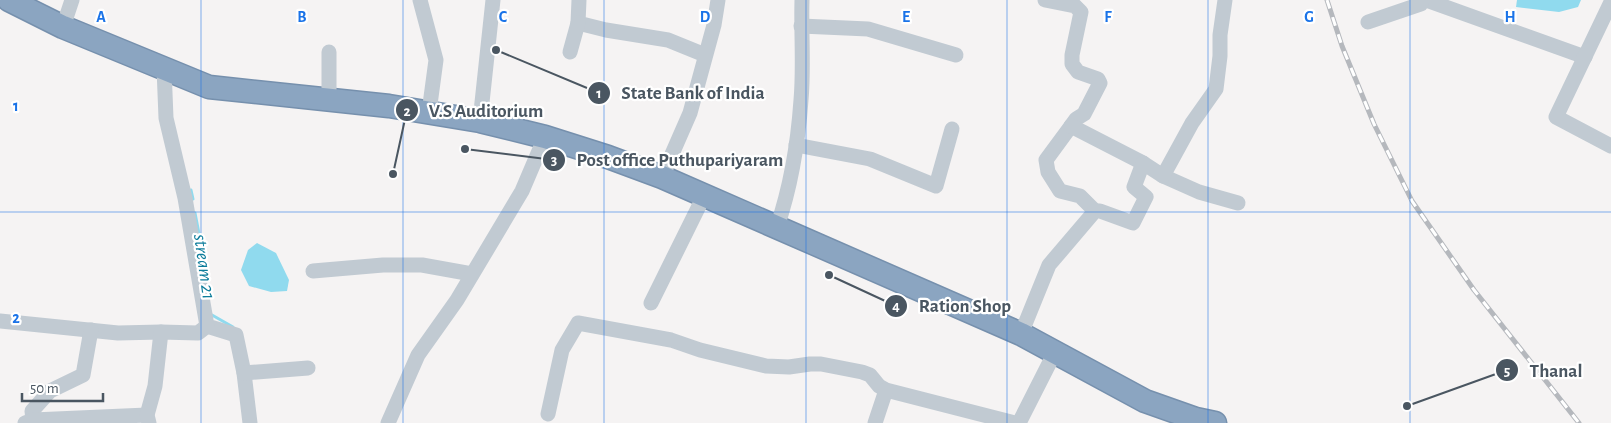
<svg xmlns="http://www.w3.org/2000/svg" width="1611" height="423" font-family="'Alegreya Sans',sans-serif">
  <rect width="100%" height="100%" fill="#f5f3f3"/>
  <g fill="#90daee">
    <polygon points="1517,0 1581,0 1578,7 1559,12 1516,7"/>
    <polygon points="257,243 276,253 289,280 287,291 271,292 249,286 241,270 248,250"/>
  </g>
  <g fill="none" stroke-linecap="round" stroke-linejoin="round">
    <g stroke="#90daee" stroke-width="3">
      <polyline points="191,190 193,199"/>
      <polyline points="195,213 202,249 203,261"/>
      <polyline points="212,315 233,327"/>
    </g>
    <g stroke="#7690ad" stroke-width="25">
      <polyline id="highway" points="9,0 63,27 209,87 389,106 480,121 545,137 608,157 662,177 1021,334 1145,401 1196,419 1215,423"/>
    </g>
    <g stroke="#c1cad2" stroke-width="15">
      <polyline points="420,0 436,60 429,112"/>
      <polyline points="579,0 578,23 606,30 668,40 705,55"/>
      <polyline points="1045,0 1075,6 1081,12 1072,55 1072,64 1078,72 1098,79 1100,83 1084,114 1076,119 1071,126 1046,160 1048,172 1060,191 1080,196 1095,211"/>
      <polyline points="1426,0 1585,57"/>
      <polyline points="1611,2 1556,117 1611,146"/>
      <polyline points="1368,22 1421,4 1420,0"/>
      <polyline points="801,26 868,29 956,55"/>
      <polyline points="63,27 72,0"/>
      <polyline points="570,52 578,23"/>
      <polyline points="164,68 166,118 185,198 207,326 236,335 244,373 250,423"/>
      <polyline points="329,100 329,52"/>
      <polyline points="480,121 493,0"/>
      <polyline points="1071,126 1143,163"/>
      <polyline points="796,145 870,159 936,186 952,129"/>
      <polyline points="1163,176 1199,192 1238,203"/>
      <polyline points="662,177 690,113 714,25 718,0"/>
      <path d="M777,227C791,186 798,143 801,100C804,67 801,33 802,0"/>
      <polyline points="313,271 383,265 422,265 472,274"/>
      <polyline points="651,303 704,196"/>
      <polyline points="0,321 118,333 161,332"/>
      <polyline points="1021,334 1049,265 1095,211 1100,211 1133,223 1146,197 1134,187 1143,163 1163,176 1192,123 1216,89 1220,56 1220,35 1225,0"/>
      <polyline points="244,373 308,368"/>
      <polyline points="548,414 562,350 578,323 671,340 700,350 766,366 789,367 810,364 821,364 862,372 870,375 879,386 886,390 1015,423"/>
      <polyline points="33,420 32,411 50,391 83,375 91,330"/>
      <polyline points="25,423 33,420 147,415"/>
      <polyline points="149,423 147,415 155,386 161,332 198,333 207,326"/>
      <polyline points="388,423 418,355 457,300 522,191 545,137"/>
      <polyline points="875,423 886,390"/>
      <polyline points="1019,423 1055,352"/>
    </g>
    <use href="#highway" stroke="#8ba5c1" stroke-width="22"/>
    <g stroke="#b5b8bd" stroke-width="5">
      <polyline id="rail" points="1327,0 1342,46 1374,124 1412,201 1474,290 1579,423"/>
    </g>
    <use href="#rail" stroke="#fff" stroke-width="3" stroke-dasharray="9" stroke-linecap="butt"/>
  </g>
  <path fill="none" stroke="#1a73e8" stroke-width="1" stroke-opacity="0.55" d="M201,0V423M403,0V423M604,0V423M806,0V423M1007,0V423M1208,0V423M1410,0V423M0,212H1611"/>
  <g text-anchor="middle" dominant-baseline="central" stroke-width="4.5" stroke-linejoin="round" paint-order="stroke">
    <g font-size="19" font-style="italic" fill="#0c7c9b" stroke="#fff">
      <text transform="translate(204 267) rotate(82)">stream 21</text>
    </g>
  </g>
  <g font-size="16" text-anchor="middle" font-weight="bold" fill="#1a73e8" stroke="#fff" stroke-width="4.5" stroke-linejoin="round" paint-order="stroke">
    <text x="101" y="22">A</text>
    <text x="302" y="22">B</text>
    <text x="503" y="22">C</text>
    <text x="705" y="22">D</text>
    <text x="906" y="22">E</text>
    <text x="1108" y="22">F</text>
    <text x="1309" y="22">G</text>
    <text x="1510" y="22">H</text>
    <text x="16" y="111">1</text>
    <text x="16" y="323">2</text>
  </g>
  <path fill="none" stroke="#4a5661" stroke-width="2" d="M496 50L599 93M393 174L407 110M465 149L554 160M829 275L896 306M1407 406L1507 370"/>
  <g fill="#4a5661" stroke="#fff" stroke-width="2">
    <circle cx="496" cy="50" r="5"/>
    <circle cx="393" cy="174" r="5"/>
    <circle cx="465" cy="149" r="5"/>
    <circle cx="829" cy="275" r="5"/>
    <circle cx="1407" cy="406" r="5"/>
    <circle cx="599" cy="93" r="12"/>
    <circle cx="407" cy="110" r="12"/>
    <circle cx="554" cy="160" r="12"/>
    <circle cx="896" cy="306" r="12"/>
    <circle cx="1507" cy="370" r="12"/>
  </g>
  <g font-size="15" text-anchor="middle" font-weight="bold" fill="#fff">
    <text x="599" y="98">1</text>
    <text x="407" y="116">2</text>
    <text x="554" y="165">3</text>
    <text x="896" y="311">4</text>
    <text x="1507" y="376">5</text>
  </g>
  <g font-size="19" text-anchor="middle" font-weight="bold" fill="#4a5661" stroke="#fff" stroke-width="4.5" stroke-linejoin="round" paint-order="stroke">
    <text x="693" y="99">State Bank of India</text>
    <text x="486" y="117">V.S Auditorium</text>
    <text x="680" y="166">Post office Puthupariyaram</text>
    <text x="965" y="312">Ration Shop</text>
    <text x="1556" y="377">Thanal</text>
  </g>
  <path d="M22 393v8h81v-8" fill="none" stroke="#4a5661" stroke-width="2.5"/>
  <text x="30" y="393" font-size="15" fill="#4a5661" stroke="#ffffff" stroke-width="4" paint-order="stroke">50 m</text>
</svg>
